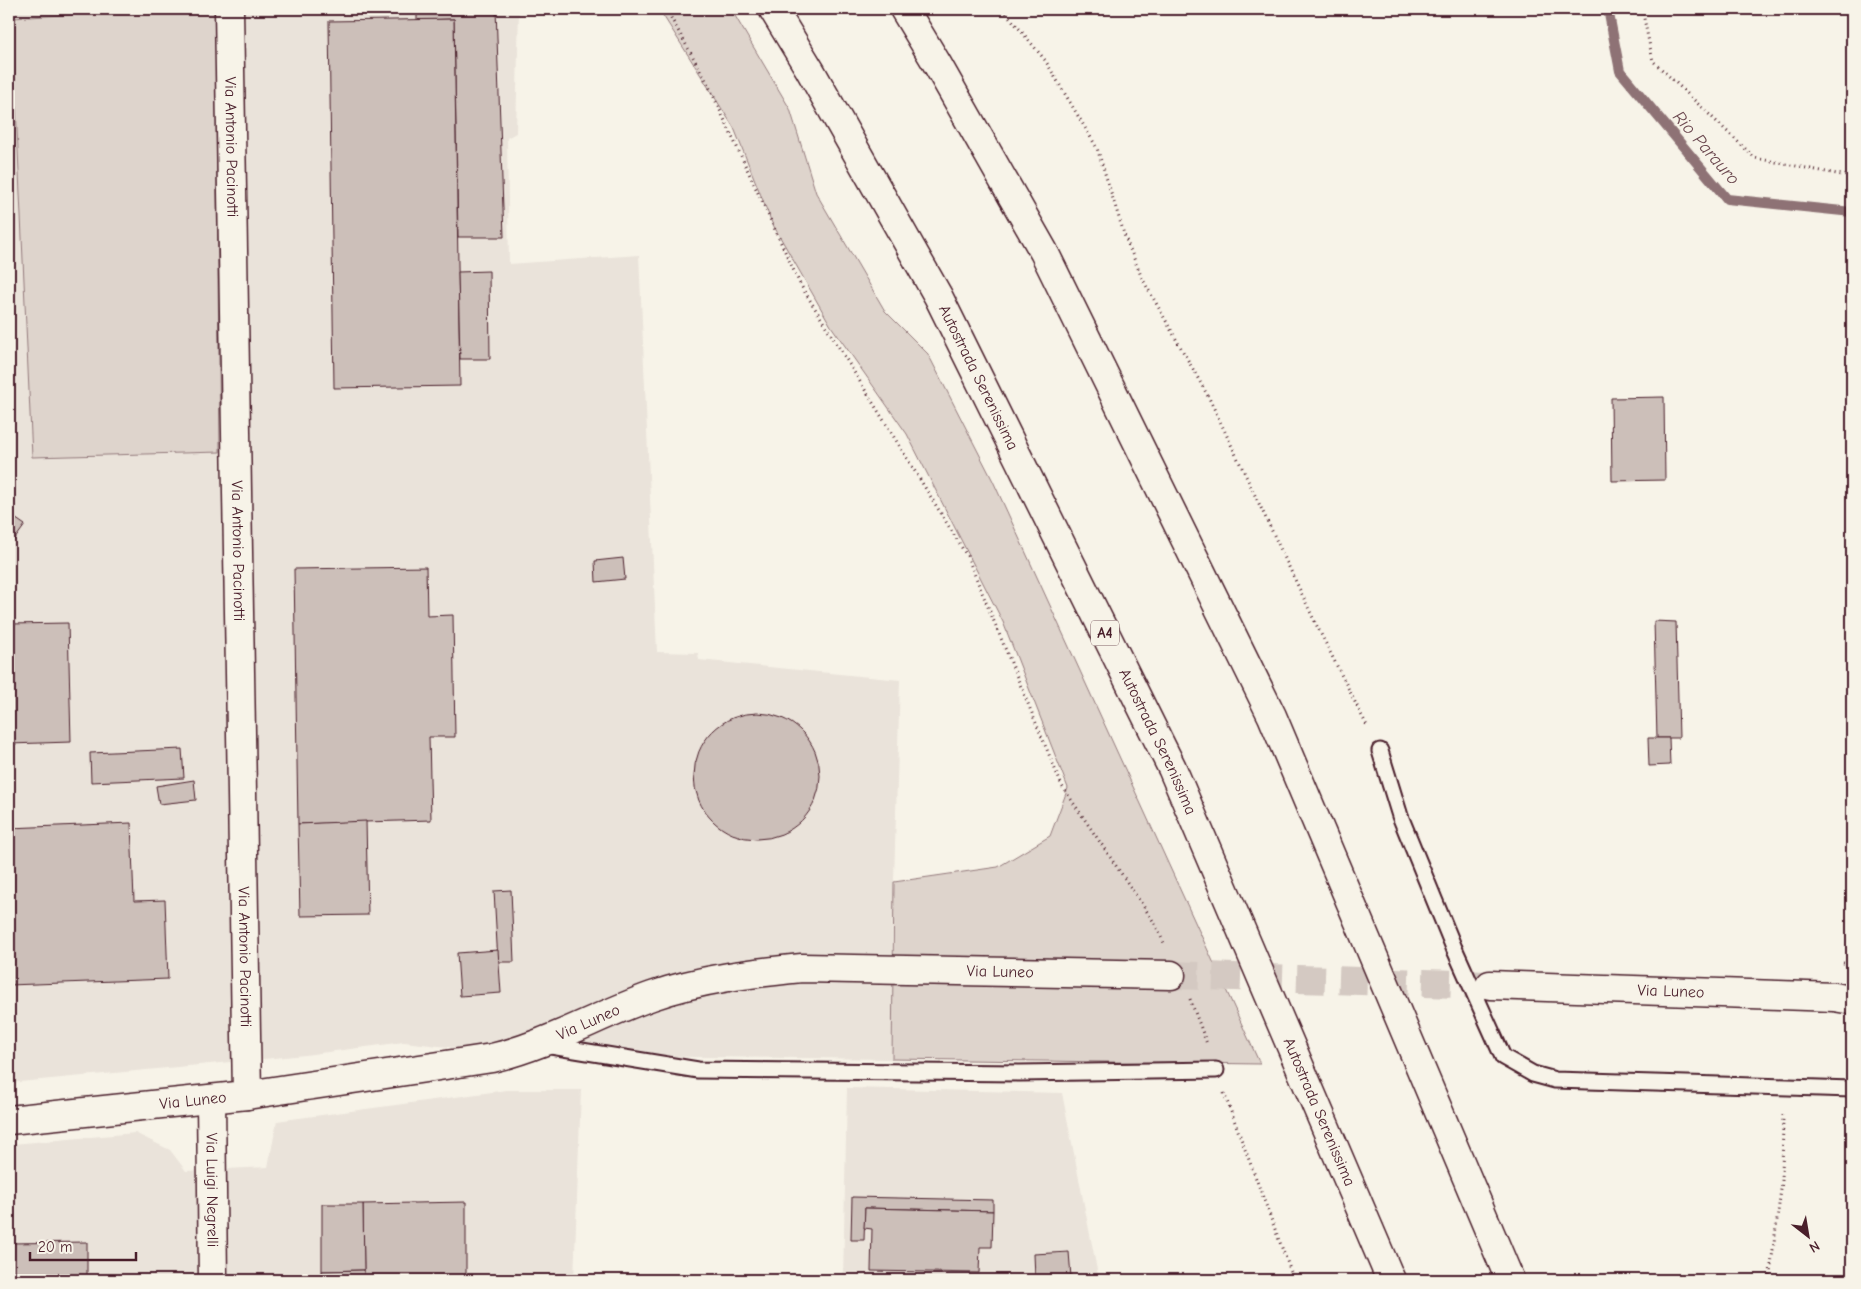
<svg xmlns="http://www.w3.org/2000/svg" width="1861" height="1289" font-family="'Comic Neue',sans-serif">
  <rect width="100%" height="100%" fill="#f7f3e8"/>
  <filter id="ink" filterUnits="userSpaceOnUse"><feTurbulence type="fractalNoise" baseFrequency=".02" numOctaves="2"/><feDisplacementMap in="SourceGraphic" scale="10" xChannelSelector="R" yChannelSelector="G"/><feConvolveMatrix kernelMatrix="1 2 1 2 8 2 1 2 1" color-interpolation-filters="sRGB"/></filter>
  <g filter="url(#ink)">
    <g fill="#eae3da">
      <polygon points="9,9 519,9 516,133 507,138 509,264 639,255 657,652 698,653 699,660 900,680 892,947 892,1059 519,1055 404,1042 305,1055 9,1083"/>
      <polygon points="847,1088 1062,1093 1099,1280 843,1280"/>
      <polygon points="507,1090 581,1090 574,1280 9,1280 9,1174 13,1144 135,1133 170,1150 186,1171 268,1167 277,1121"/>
    </g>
    <g fill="#ded4cc" stroke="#947a7c">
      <polygon points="165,9 215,9 220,452 32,457 12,18"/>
      <polygon points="659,9 731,9 790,109 816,193 885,311 928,354 993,481 1260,1064 892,1059 894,882 998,867 1050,836 1068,788 1003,622 907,434 831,326 772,223 734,128"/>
    </g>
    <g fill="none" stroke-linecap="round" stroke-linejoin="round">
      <polyline stroke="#8e7275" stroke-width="10" points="1608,9 1620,71 1727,199 1852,212"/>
    </g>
    <g fill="#ccbfb9" stroke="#4a1f2b">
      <polygon points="417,9 496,9 504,237 458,237 454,19 417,20"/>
      <polygon points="454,19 460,386 334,388 329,21"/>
      <polygon points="489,271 490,359 460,359 458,272"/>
      <polygon points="1664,397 1665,480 1612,481 1611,398"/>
      <polygon points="9,514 25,525 12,543 9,540"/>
      <polygon points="623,558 625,579 596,582 595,561"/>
      <polygon points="426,567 427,616 453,615 455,737 429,737 431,820 298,824 294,569"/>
      <polygon points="1654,621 1676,622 1679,738 1657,738"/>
      <polygon points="68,623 71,742 9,744 9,624"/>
      <circle cx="757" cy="776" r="63"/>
      <polygon points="1648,738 1669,738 1670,765 1649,766"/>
      <polygon points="182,749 184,778 91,782 90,753"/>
      <polygon points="194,780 196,800 159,804 156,786"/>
      <polygon points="366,821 368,915 300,916 298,824"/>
      <polygon points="131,823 134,901 165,900 168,979 9,985 9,828"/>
      <polygon points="511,890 514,962 498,962 494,891"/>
      <polygon points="498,950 501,993 460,996 457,953"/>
      <polygon points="852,1197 993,1200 993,1211 865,1208 864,1240 851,1240"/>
      <polygon points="466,1202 466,1280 364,1280 363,1204"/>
      <polygon points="322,1204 363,1204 364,1270 322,1271"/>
      <polygon points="865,1208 993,1211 992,1247 980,1247 979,1273 871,1271 872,1229 864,1228"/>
      <polygon points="87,1242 87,1280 9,1280 9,1243"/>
      <polygon points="1069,1252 1071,1277 1035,1278 1034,1254"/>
      <polygon points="364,1270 364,1280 322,1280 322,1271"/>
    </g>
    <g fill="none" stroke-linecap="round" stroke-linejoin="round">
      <polyline stroke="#d4c9c2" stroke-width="28" stroke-dasharray="28 14" stroke-linecap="butt" points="1171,975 1490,985"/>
      <g stroke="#4a1f2b" stroke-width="19">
        <g id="service">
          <polyline points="1380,751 1400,816 1454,948 1503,1057 1533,1074 1555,1080 1852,1089"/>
          <polyline points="545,1045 698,1070 1020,1073 1216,1070"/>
        </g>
      </g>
      <g stroke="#4a1f2b" stroke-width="31">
        <g id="minor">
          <path id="s1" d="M229,9L247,1095"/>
          <path id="s2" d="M211,1099L213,1280"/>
        </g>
      </g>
      <g stroke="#4a1f2b" stroke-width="31">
        <g id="tertiary">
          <path id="s3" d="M1490,985L1834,997L1852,1000"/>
          <path id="s4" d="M9,1120L247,1095L492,1058C548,1045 598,1015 652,996C700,979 751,973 802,968L1171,975"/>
        </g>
      </g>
      <g stroke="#4a1f2b" stroke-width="31">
        <g id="motorway">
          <path id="s5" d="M773,9L810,70L938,296L1172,768L1391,1280"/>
          <polyline points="904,9 936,62 1044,252 1272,716 1510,1280"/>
        </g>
      </g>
      <g stroke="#4a1f2b" stroke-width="3" stroke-dasharray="1 4" stroke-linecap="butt">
        <polyline points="666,9 707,82 800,284 967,556 1062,786 1154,922 1164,943"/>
        <polyline points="1003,9 1045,60 1097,148 1125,237 1142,278 1209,398 1316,624 1368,728"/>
        <polyline points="1642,9 1653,61 1755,158 1852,177"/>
        <polyline points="1843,963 1852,964"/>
        <polyline points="1190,999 1207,1044"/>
        <polyline points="1224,1093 1294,1280"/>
        <polyline points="1769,1280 1782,1182 1783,1113"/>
      </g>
      <use href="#service" stroke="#f7f3e8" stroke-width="15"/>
      <use href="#minor" stroke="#f7f3e8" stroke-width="28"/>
      <use href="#tertiary" stroke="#f7f3e8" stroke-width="28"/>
      <use href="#motorway" stroke="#f7f3e8" stroke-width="28"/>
    </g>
  </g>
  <g text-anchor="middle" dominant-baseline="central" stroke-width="4" stroke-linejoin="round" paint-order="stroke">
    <rect fill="#f7f3e8" stroke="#7e5f64" stroke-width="1" x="1091" y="620.5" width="28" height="25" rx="4"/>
    <g font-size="15" font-weight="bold" fill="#4a1f2b">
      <text x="1105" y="633">A4</text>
    </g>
    <g font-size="16" fill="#4a1f2b" stroke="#f7f3e8">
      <text stroke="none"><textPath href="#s1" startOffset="138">Via Antonio Pacinotti</textPath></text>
      <text stroke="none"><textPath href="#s5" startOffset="422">Autostrada Serenissima</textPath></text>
      <text stroke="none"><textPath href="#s1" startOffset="542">Via Antonio Pacinotti</textPath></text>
      <text stroke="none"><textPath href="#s5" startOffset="828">Autostrada Serenissima</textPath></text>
      <text stroke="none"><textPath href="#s1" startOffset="948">Via Antonio Pacinotti</textPath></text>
      <text stroke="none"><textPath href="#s4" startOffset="1010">Via Luneo</textPath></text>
      <text stroke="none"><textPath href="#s3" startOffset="181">Via Luneo</textPath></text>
      <text stroke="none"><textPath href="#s4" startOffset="590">Via Luneo</textPath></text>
      <text stroke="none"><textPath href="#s4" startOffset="185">Via Luneo</textPath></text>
      <text stroke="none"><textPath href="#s5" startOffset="1232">Autostrada Serenissima</textPath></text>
      <text stroke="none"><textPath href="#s2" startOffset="91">Via Luigi Negrelli</textPath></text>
    </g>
    <g font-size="18" font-style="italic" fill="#6c4950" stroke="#f7f3e8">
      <text transform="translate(1706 148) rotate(49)">Rio Parauro</text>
    </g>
  </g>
  <rect width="1861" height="1289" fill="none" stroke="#f7f3e8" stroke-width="30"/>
  <rect x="15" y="15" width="1831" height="1259" fill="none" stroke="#4a1f2b" stroke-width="2" filter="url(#ink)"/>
  <g transform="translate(1808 1236) rotate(149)" stroke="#f7f3e8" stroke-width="4" paint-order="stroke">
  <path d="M0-4L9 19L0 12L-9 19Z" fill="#4a1f2b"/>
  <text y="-8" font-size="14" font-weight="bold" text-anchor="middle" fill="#4a1f2b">N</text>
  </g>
  <path d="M30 1252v8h106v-8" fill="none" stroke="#4a1f2b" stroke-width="2.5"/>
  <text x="38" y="1252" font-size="15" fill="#4a1f2b" stroke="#f7f3e8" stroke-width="4" paint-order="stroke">20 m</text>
</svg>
